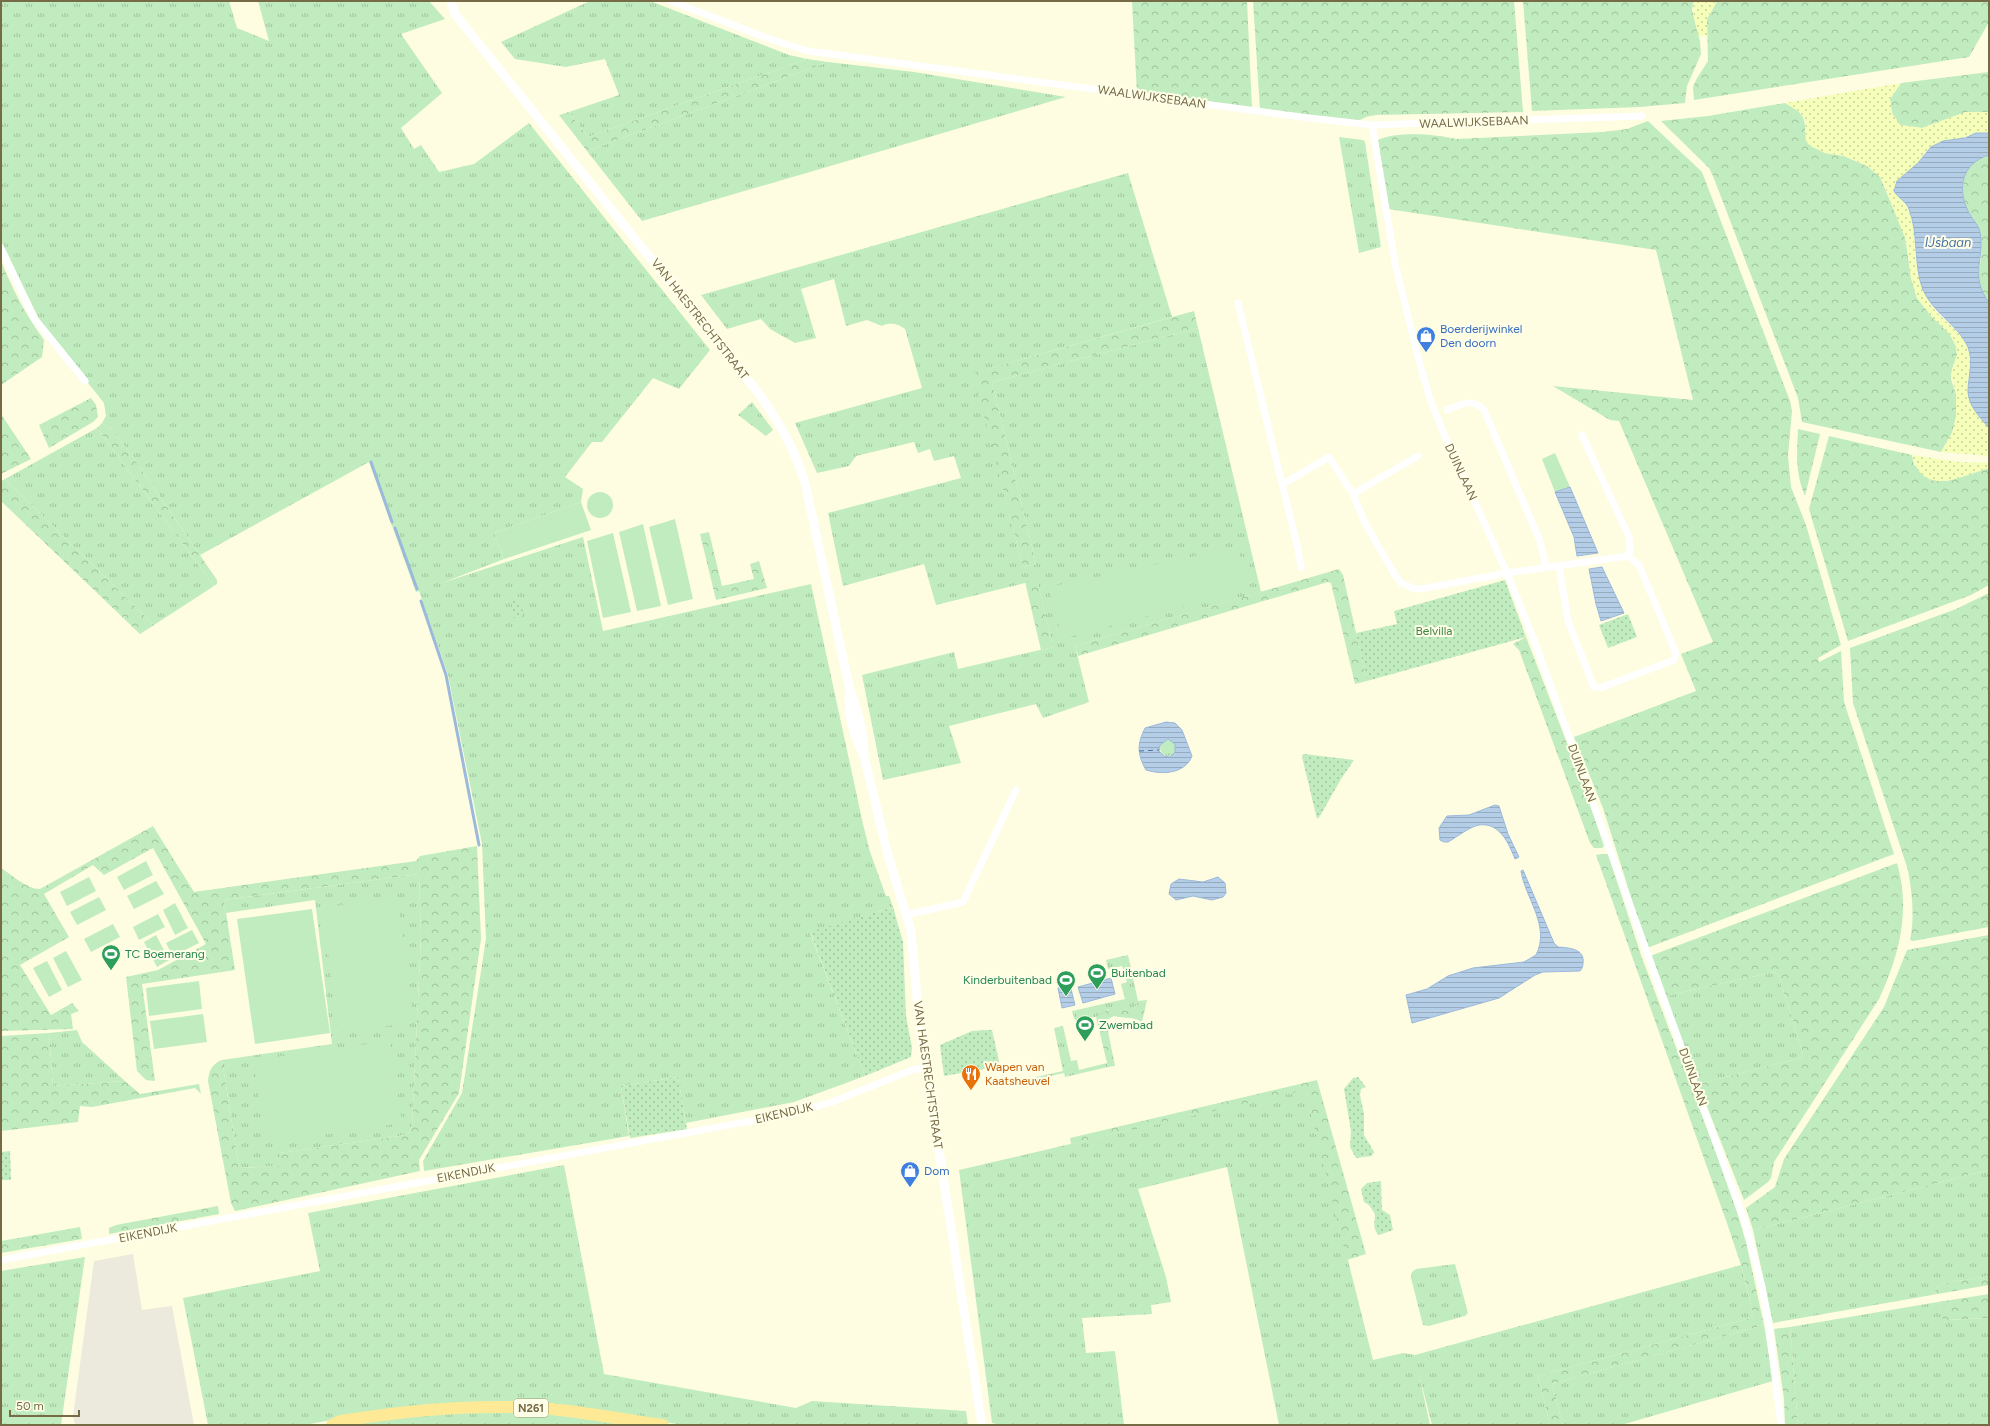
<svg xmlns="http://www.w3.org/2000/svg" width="1990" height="1426" font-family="Figtree,sans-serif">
  <defs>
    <pattern id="grass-tufts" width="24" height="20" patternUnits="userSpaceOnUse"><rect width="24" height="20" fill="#c1ecbf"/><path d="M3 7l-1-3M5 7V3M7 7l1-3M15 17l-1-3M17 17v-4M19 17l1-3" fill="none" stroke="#a1c39d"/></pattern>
    <pattern id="forest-crowns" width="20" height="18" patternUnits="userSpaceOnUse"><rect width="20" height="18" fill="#c1ecbf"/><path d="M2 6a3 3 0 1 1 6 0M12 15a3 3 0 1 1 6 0" fill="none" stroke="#a1c39d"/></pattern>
    <pattern id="sand-dots" width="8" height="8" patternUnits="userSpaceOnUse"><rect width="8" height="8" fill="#f5ffba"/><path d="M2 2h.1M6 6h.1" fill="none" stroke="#cbd299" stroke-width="1.8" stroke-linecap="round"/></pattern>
    <pattern id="park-dots" width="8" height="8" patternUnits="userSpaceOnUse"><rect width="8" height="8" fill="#c1ecbf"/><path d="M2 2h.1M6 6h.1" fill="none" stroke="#a1c39d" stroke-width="1.8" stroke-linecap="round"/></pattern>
    <pattern id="water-rules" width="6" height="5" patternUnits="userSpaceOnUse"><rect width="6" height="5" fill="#b5cee8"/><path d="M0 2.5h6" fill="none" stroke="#98abbe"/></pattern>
  </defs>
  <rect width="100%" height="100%" fill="#fefde1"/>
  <polygon fill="#eceadd" points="133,1254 142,1310 172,1306 194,1425 75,1425 73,1416 94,1261"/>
  <g fill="url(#grass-tufts)">
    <polygon points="1,1 229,1 237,28 269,41 258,1 429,1 445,19 401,34 442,93 401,128 414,149 421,145 439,172 474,164 529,123 710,350 679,389 653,378 602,442 592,442 565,477 583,489 581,502 494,533 504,559 442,583 583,537 603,631 811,584 863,824 870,852 886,896 889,896 893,907 810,933 865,1076 794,1102 686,1123 678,1077 621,1086 629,1136 424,1171 423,1161 462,1093 486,939 482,844 448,675 419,591 416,592 369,462 200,555 130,453 111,429 102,423 106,416 104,403 42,325 1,241"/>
    <polygon points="590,1 650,1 789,55 807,59 588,137 569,112 619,95 605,59 566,67 515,59 501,42"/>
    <polygon points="828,62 914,72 1066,97 642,221 587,151"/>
    <polygon points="1339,137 1363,140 1365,142 1381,247 1359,253"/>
    <path d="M1128,173L1172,317L974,373L1023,567L1036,564L992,382L1198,328L1261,592L1075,646L1089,702L1043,718L1036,704L949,726L961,763L883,780L862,675L954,652L958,669L1053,647L1037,580L936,605L924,564L843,586L828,513L961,478L954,456L934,461L930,449L918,453L914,442L856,456L849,466L817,473L795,423L922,388L905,329C896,323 891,322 882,326L867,320L846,326L834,279L801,289L816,338L795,343L770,329L761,319L727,329L701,295Z"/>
    <polygon points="752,402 773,430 766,436 738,415"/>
    <polygon points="97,428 214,586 154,625 5,479"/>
    <circle cx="1168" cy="748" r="8"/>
    <polygon points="419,874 421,936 412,1126 410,1132 406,1135 280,1153 281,1166 239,1168 222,1060 332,1044 315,900 226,913 224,900"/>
    <path d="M1128,955L1138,1001C1131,1019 1122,1008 1108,1009L1101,1016L1075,1020L1072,1011L1125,999L1121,984L1127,982L1122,966L1108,969L1106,960Z"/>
    <polygon points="1774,972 1778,974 1800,1044 1803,1053 1801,1058 1698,1084 1665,996"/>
    <polygon points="1063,1026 1071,1061 1077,1060 1079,1070 1107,1063 1108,1067 1065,1077 1064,1073 1018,1083 1018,1081 1063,1071 1054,1028"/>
    <polygon points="77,1030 82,1042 125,1081 53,1086 49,1033"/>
    <polygon points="1305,1089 1373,1360 1403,1353 1415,1355 1741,1265 1754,1317 1538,1376 1550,1425 1432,1425 1419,1374 1430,1425 1279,1425 1227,1167 1138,1189 1166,1277 1171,1302 1151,1305 1152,1314 1082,1318 1086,1353 1115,1351 1124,1425 1000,1425 992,1423 959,1170"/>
    <polygon points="564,1165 604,1374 796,1408 812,1401 966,1411 968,1425 685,1425 535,1405 331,1420 305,1425 208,1425 183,1298 320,1271 308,1213"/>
    <polygon points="1989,1170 1989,1276 1940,1284 1932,1295 1773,1323 1753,1230"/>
    <polygon points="85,1257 61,1425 1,1425 1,1271"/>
    <polygon points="1455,1264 1468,1313 1465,1316 1429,1326 1423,1325 1411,1278 1412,1272 1416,1269"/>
    <polygon points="1938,1302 1944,1323 1946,1320 1989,1318 1989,1425 1798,1425 1790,1327"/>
    <polygon points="1764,1325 1773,1381 1621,1425 1563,1425 1552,1384"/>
    <polygon points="518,1410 632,1425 341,1425 394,1416"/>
  </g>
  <g fill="url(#forest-crowns)">
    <polygon points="1132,1 1247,1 1252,109 1137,94"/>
    <polygon points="1253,1 1514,1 1523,112 1376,115 1366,117 1356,122 1260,110"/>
    <polygon points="1523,1 1694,1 1692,10 1700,41 1701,54 1687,86 1685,103 1640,107 1532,111"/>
    <polygon points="1717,1 1989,1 1989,22 1969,57 1694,100 1693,87 1696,80 1708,61 1707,19"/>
    <polygon points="807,59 828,62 587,151 559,115 569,112 588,137"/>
    <polygon points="1989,72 1989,112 1966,112 1922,128 1900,125 1892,113 1890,99 1901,83"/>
    <path d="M1785,103C1806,114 1805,118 1806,141L1825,153L1844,156L1867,166L1880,177L1905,236L1911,278L1917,298L1932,317L1949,333L1956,346L1957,355L1952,369L1951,379L1956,394V417L1952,433L1941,452L1802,422L1798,398L1713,176L1709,168L1661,121L1708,116Z"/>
    <path d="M1648,121L1702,172L1790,401L1792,411L1788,456L1791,487L1806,525L1841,645L1818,658L1819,662L1841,651L1844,701L1847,711L1894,854L1647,948L1603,808L1574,737L1696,691L1681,654L1713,642L1619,421L1610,420L1553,386L1693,400L1656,250L1388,209L1378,140C1397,131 1435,134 1456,139L1603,132L1627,129Z"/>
    <path d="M1989,155V303C1970,275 1983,274 1981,247C1981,240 1979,228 1976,223C1972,216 1967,211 1965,204C1959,181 1966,162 1989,155Z"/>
    <path d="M1,261C12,288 26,316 44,340L42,357L1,385Z"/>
    <polygon points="1194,311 1198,328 992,382 1036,564 1023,567 973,373"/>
    <polygon points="91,398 96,405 98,417 93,422 49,448 39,425"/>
    <polygon points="1,414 31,459 1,474"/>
    <polygon points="102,423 111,429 130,453 217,580 217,584 214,586 97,428"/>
    <path d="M1798,429L1820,434L1805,496C1795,472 1797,454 1798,429Z"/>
    <polygon points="1829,436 1912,455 1914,465 1947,481 1989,468 1989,585 1971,595 1848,641 1809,509"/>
    <polygon points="5,479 154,625 140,634 1,501 1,481"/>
    <polygon points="709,532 722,586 754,579 750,564 759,561 767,588 716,600 700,534"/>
    <polygon points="1339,569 1343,575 1367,681 1355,684 1331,583 1328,582 1078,656 1075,646"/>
    <polygon points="1037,579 1053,647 1041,650 1025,582"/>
    <path d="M1989,593V927L1913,941L1910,940C1915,916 1912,893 1908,870L1853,703L1850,648L1956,609Z"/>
    <polygon points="1526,637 1584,787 1604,846 1602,848 1594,848 1590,843 1519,650 1513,644"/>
    <path d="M153,826L194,892L416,861L420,856L477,846L481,939L459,1093L419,1160L420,1171L235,1211L231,1203L208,1081C209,1070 212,1064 222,1060L239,1168L280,1166V1153L406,1135L410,1132L412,1126L421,936L419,874L224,900L235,970L142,984L155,1081L146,1080L137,1071L126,977L158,970L206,944L153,848L104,875L93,865L44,894L69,937L20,965L51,1015L72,1003L79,1011L71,1014L73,1029L1,1031V868C12,875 27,889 40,889Z"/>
    <polygon points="1602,854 1608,854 1642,958 1717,1155 1737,1212 1746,1242 1764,1325 1552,1384 1563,1425 1550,1425 1538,1376 1754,1317 1741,1265 1728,1226 1596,855"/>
    <path d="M1897,863C1911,911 1899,956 1879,999L1774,1162L1771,1178L1768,1182L1744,1200L1698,1084L1801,1058L1803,1053L1800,1044L1778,974L1774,972L1665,996L1650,956Z"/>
    <polygon points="1989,935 1989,1170 1753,1230 1746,1208 1775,1187 1784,1159 1884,1007 1907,950"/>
    <path d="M1147,1000L1142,1022C1133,1016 1124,1019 1114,1016L1108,1019L1107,1026L1115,1066L1108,1067L1096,1017L1111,1008C1123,1010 1133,1016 1138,1001Z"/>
    <polygon points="49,1033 53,1086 125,1081 140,1094 199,1084 201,1094 195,1088 92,1107 80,1106 78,1122 1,1131 1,1036"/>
    <polygon points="1317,1080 1366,1254 1347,1260 1305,1090 1071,1144 1070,1138"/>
    <polygon points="218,1206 219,1214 109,1234 109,1228 116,1225"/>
    <polygon points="80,1227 82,1239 1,1253 1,1241"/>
    <polygon points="1989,1276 1989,1285 1932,1295 1940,1284"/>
    <polygon points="1989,1294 1989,1318 1946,1320 1944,1324 1938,1302"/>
    <polygon points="1790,1327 1798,1425 1785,1425 1784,1399 1774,1329"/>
  </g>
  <g fill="url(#sand-dots)">
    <path d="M1694,1H1717L1707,19V35L1699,37C1696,24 1691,14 1694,1Z"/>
    <path d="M1901,83L1890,99L1892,113L1900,125L1922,128L1966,112H1989V133H1976L1926,151L1918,163L1897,181L1896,194C1922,216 1910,247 1919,277C1923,288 1927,300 1935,310C1945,322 1961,332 1967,346C1975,362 1968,375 1968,391C1969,406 1980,417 1989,428V456L1941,452L1952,433L1956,417V394L1951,374L1957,355L1956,346L1949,333L1932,317L1917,298L1911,278L1907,243L1886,190L1880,177L1867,166L1844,156L1825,153L1810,146L1806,141L1805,120L1800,112L1785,103Z"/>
    <path d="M1912,455L1959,462L1989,463V468C1959,477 1923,498 1912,455Z"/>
  </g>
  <g fill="url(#park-dots)">
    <polygon points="1505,580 1526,637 1367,681 1356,633 1397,624 1394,611"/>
    <path d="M515,598L518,599L523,611L521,618H514C511,611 511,604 515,598Z"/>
    <polygon points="1628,614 1637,637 1608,648 1599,625"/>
    <polygon points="1304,754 1354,760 1341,779 1320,816 1317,819 1303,761 1302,755"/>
    <polygon points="893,907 903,942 906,1016 912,1048 911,1057 865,1076 810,932"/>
    <polygon points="988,1030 992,1030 999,1061 995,1067 944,1076 940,1045 972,1031"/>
    <polygon points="678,1077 687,1129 630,1138 621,1086"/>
    <polygon points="1358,1077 1366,1087 1361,1089 1360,1095 1364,1114 1364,1135 1374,1152 1372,1156 1356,1158 1350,1147 1351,1131 1344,1089 1353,1078"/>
    <polygon points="10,1151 11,1180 1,1180 1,1152"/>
    <path d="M1381,1181L1382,1210L1390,1215L1393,1230L1379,1235C1372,1229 1375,1222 1375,1214L1369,1205L1364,1202L1361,1189L1367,1183Z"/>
  </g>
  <g fill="#c1ecbf">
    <polygon points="1555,453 1570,487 1555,492 1542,459"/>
    <circle cx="600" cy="505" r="13"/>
    <polygon points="581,502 591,530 504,559 494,533"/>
    <polygon points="675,519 693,599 668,605 649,527"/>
    <polygon points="643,524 661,606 637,611 619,532"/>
    <polygon points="613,533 631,612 603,618 587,541"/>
    <polygon points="1238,547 1248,589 1062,639 1049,587"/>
    <polygon points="146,861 153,875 124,890 117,877"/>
    <polygon points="89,877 96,891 67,906 60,892"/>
    <polygon points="156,881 164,894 134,909 127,896"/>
    <polygon points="99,897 106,910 77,925 70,912"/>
    <polygon points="397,897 414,1022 339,1033 322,908"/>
    <polygon points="175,903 188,928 175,935 163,910"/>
    <polygon points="312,909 330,1033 255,1044 237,919"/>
    <polygon points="158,914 165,927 139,940 133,927"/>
    <polygon points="113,924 120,937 91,952 84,939"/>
    <polygon points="192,930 199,943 173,956 166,943"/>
    <polygon points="156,935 169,960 157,967 144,942"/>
    <polygon points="66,951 82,980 68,987 53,958"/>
    <polygon points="47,961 62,990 49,997 33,968"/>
    <polygon points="199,981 202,1009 149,1016 146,988"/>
    <polygon points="203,1014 207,1042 154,1049 150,1021"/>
    <polygon points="390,1041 402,1123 265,1143 254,1060"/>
  </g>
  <g fill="url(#water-rules)" stroke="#9bb9db" fill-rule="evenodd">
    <path d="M1976,133H1989V155C1962,163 1957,188 1968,211C1972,219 1978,224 1980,232C1985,262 1969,274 1989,303V428C1980,417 1969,407 1968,392C1968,376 1974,363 1968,347C1959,326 1934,314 1923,290C1913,264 1919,235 1909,209C1906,201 1898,198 1894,191L1897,181L1918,163L1931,147L1943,141L1965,138Z"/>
    <polygon points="1570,487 1598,553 1577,556 1574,537 1555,492"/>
    <polygon points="1602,567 1624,613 1601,621 1596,604 1589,569"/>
    <path d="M1166,722L1175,723L1182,730L1192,756C1185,774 1162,775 1146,770C1137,754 1137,744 1145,728ZM1168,739L1175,744V752L1170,757L1164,756L1159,751L1160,745Z"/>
    <path d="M1495,805L1499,806L1508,834L1519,857L1515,859C1509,844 1500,822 1479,825C1469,827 1457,837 1448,842H1444L1440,840L1439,828L1447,816L1469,815Z"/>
    <path d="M1523,870L1554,943L1558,947C1571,948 1588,949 1582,968L1580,971L1543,972L1535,975L1499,998L1412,1023L1406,995L1427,989L1448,976L1473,968L1524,962L1536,955C1551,926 1525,898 1521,871Z"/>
    <polygon points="1218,877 1225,883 1226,893 1223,897 1212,900 1193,896 1176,900 1169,894 1171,884 1179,879 1203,882"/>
    <polygon points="1111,978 1115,994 1083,1003 1078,987"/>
    <polygon points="1070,985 1075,1005 1062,1008 1058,988"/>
  </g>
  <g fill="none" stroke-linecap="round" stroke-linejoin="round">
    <g stroke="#9bb9db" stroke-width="3">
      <polyline points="371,462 392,522"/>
      <polyline points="395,528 417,589"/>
      <polyline points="421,601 446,675 479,845"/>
    </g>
    <polyline stroke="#4770a1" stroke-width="1" stroke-dasharray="5 4" stroke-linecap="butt" points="1139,751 1159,750"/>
    <g stroke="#fff" stroke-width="7">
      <polyline points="671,1 770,39 808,51 1309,118 1372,125 1642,116"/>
      <polyline points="1372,125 1395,263 1417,353 1430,399 1446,439 1507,573 1534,640 1745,1223 1762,1287 1769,1327 1781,1425"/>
      <polyline points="1,248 34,318 85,381"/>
      <polyline points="1238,303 1298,549 1301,567"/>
      <path d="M1447,410C1461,404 1472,398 1484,410L1540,541L1546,567"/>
      <polyline points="1582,435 1629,537 1630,551 1628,556"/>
      <polyline points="1283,484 1329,457 1353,494 1365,523 1395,575 1401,583 1412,588 1421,589 1507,573 1628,556 1639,565 1676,653 1674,660 1600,688 1594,687 1568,621 1559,566"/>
      <polyline points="1353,494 1418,456"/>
      <polyline points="906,915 963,902 1016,790"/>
      <polyline points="1,1260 794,1113 832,1102 912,1070 926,1068"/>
    </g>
    <g stroke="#fff" stroke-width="9">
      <path d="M451,1L455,14L760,395C781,426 794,447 805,483L849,686C857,710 864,730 864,756"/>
      <polyline points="849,695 850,716 855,736 864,756 888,855 911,931 920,1030 982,1425"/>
    </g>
    <path stroke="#feea96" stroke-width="12" d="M332,1425L341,1421C396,1412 453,1406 509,1407C561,1407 612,1418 663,1425"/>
  </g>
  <defs>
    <g id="shop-pin" transform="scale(1)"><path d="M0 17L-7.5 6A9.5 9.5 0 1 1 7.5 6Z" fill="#3f7fe0" stroke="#ffffe9"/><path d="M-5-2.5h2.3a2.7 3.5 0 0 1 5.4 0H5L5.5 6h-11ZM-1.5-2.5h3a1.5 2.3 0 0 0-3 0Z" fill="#fff"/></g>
    <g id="stadium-pin" transform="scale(1)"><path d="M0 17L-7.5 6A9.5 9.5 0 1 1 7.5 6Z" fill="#2e9e5b" stroke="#ffffe9"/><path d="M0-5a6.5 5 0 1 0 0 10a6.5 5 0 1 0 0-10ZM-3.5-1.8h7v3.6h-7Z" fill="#fff"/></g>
    <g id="restaurant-pin" transform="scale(1)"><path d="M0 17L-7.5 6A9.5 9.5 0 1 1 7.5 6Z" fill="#e8710a" stroke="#ffffe9"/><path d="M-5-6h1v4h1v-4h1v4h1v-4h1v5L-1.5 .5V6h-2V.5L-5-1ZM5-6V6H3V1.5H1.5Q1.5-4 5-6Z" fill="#fff"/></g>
  </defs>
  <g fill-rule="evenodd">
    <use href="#shop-pin" x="1426" y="336"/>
    <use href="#stadium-pin" x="111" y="954"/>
    <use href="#stadium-pin" x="1097" y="973"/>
    <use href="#stadium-pin" x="1066" y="980"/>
    <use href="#stadium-pin" x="1085" y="1025"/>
    <use href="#restaurant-pin" x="971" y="1074"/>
    <use href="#shop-pin" x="910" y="1171"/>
  </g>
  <g text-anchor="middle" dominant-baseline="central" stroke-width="4" stroke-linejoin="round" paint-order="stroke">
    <rect fill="#ffffe9" stroke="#9f9778" stroke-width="1" x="514" y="1399" width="34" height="18" rx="3"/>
    <g font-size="11" font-weight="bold" fill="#766a47">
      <text x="531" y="1408">N261</text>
    </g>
    <g font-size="12" fill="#766a47" stroke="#ffffe9">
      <text transform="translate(1152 97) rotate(8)">WAALWIJKSEBAAN</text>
      <text transform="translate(1474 122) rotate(-2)">WAALWIJKSEBAAN</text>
      <text transform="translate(700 319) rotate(52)">VAN HAESTRECHTSTRAAT</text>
      <text transform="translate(1461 472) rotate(65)">DUINLAAN</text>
      <text transform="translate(1582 773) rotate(70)">DUINLAAN</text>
      <text transform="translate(928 1075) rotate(82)">VAN HAESTRECHTSTRAAT</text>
      <text transform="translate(1693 1077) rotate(70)">DUINLAAN</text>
      <text transform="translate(784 1113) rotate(-13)">EIKENDIJK</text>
      <text transform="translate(466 1173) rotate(-11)">EIKENDIJK</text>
      <text transform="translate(148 1233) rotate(-11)">EIKENDIJK</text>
    </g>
    <g font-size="12" fill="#366cbe" stroke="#ffffe9" text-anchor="start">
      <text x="1440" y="329">Boerderijwinkel<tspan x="1440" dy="14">Den doorn</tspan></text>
      <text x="924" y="1171">Dom</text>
    </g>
    <g font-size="12" fill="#408345" stroke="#ffffe9">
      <text x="1434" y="631">Belvilla</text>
    </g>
    <g font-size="12" fill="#27864d" stroke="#ffffe9" text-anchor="start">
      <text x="125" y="954">TC Boemerang</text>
      <text x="1111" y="973">Buitenbad</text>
      <text x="1052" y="980" text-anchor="end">Kinderbuitenbad</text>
      <text x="1099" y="1025">Zwembad</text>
    </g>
    <g font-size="12" fill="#c56008" stroke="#ffffe9" text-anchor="start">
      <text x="985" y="1067">Wapen van<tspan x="985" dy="14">Kaatsheuvel</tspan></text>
    </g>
    <g font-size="13" font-style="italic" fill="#4770a1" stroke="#ffffe9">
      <text x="1948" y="242">IJsbaan</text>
    </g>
  </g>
  <rect width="1990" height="1426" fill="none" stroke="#766a47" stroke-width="4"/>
  <path d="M10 1410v6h69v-6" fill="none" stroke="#766a47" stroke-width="2"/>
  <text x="16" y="1410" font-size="12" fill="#766a47" stroke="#ffffe9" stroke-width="3" paint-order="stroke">50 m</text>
</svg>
